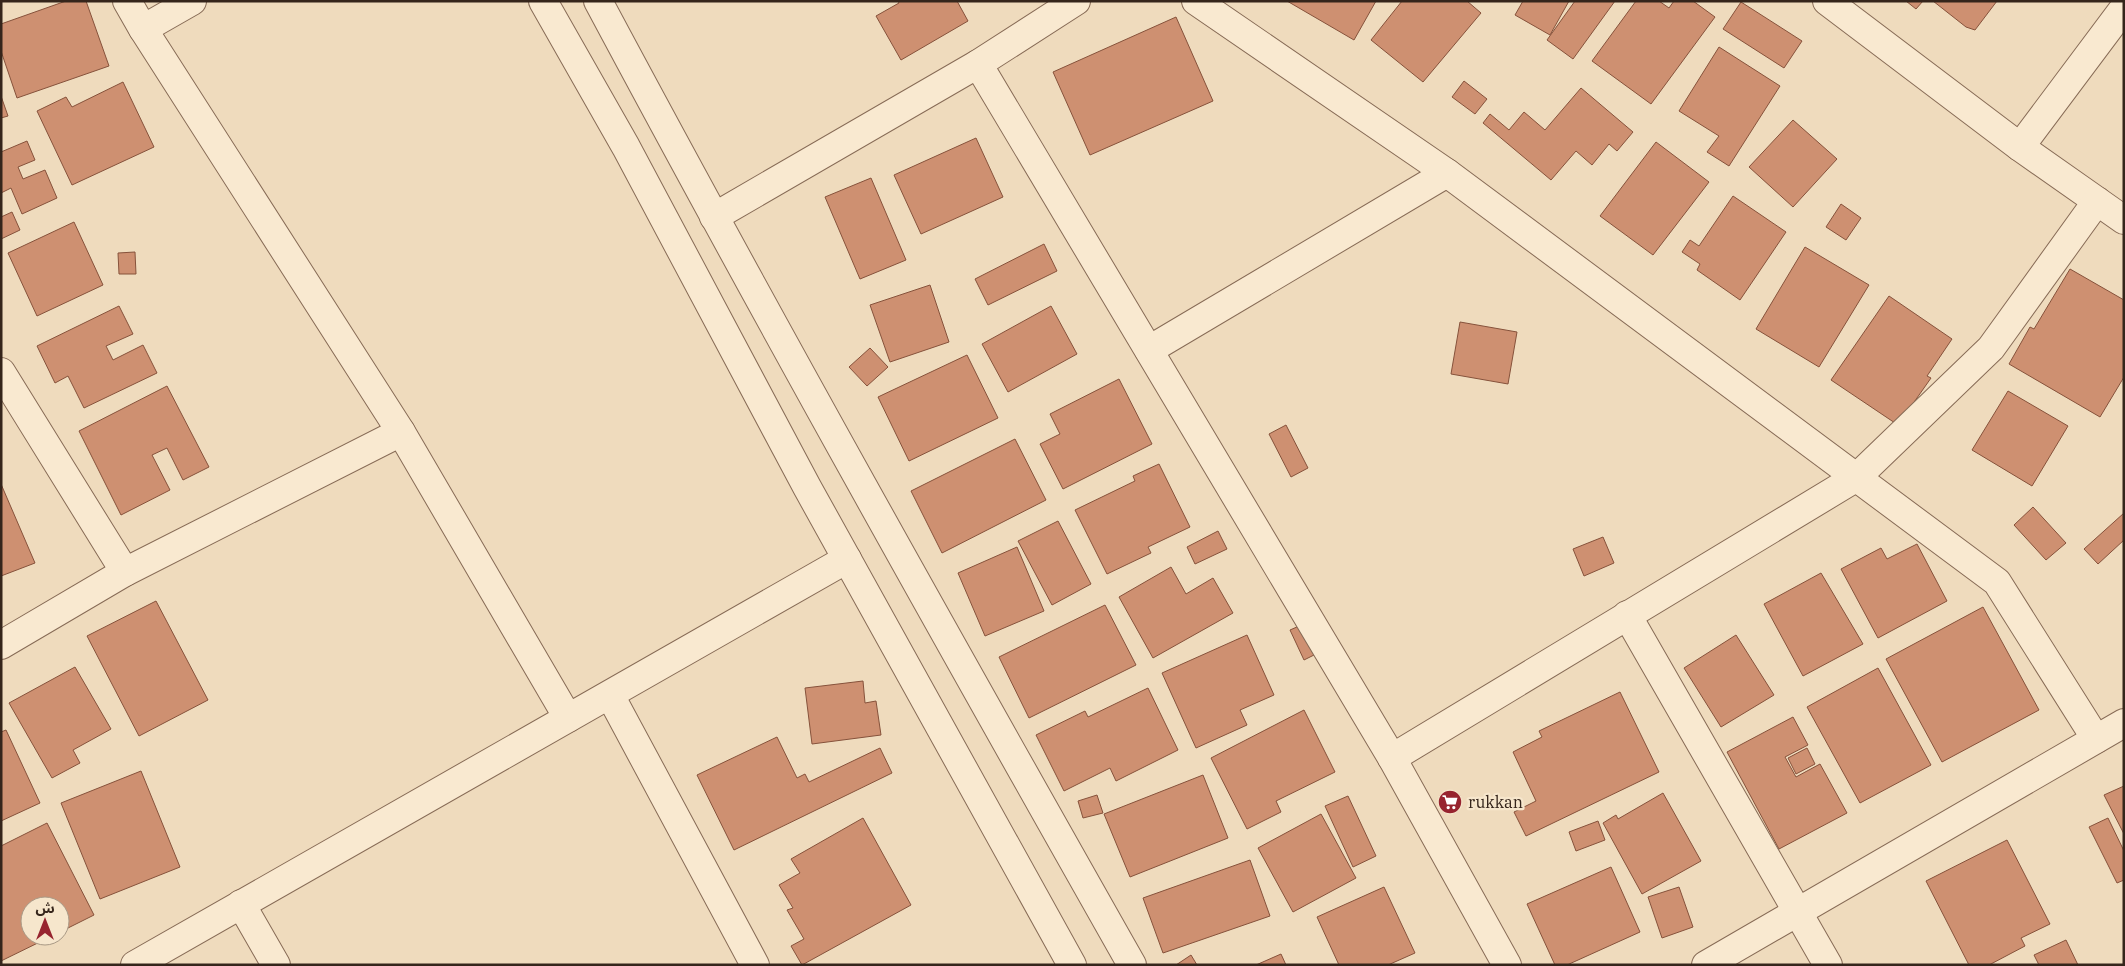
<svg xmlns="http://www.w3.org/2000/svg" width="2125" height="966" font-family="'IBM Plex Serif','Noto Sans Arabic',serif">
  <rect width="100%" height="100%" fill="#efdbbd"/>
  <g fill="#ce9071" stroke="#86523b">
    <polygon points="66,1 86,1 109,66 17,98 1,51 1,24"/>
    <polygon points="898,1 957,1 968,21 901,60 876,16 899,3"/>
    <polygon points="1287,1 1376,1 1354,40"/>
    <polygon points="1402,1 1467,1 1481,13 1423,82 1371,40"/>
    <polygon points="1523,1 1569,1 1550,35 1515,15"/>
    <polygon points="1575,1 1615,1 1573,59 1547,40"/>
    <polygon points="1636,1 1659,1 1669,8 1674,1 1693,1 1715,17 1651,104 1592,61"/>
    <polygon points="1906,1 1923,1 1916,9"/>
    <polygon points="1933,1 1997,1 1975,30 1966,27"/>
    <polygon points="1741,2 1802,41 1784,68 1723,29"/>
    <polygon points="1176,17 1213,101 1090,155 1053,72"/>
    <polygon points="1719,47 1780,86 1729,166 1707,152 1719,136 1679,111"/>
    <polygon points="1464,81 1487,99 1475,114 1452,97"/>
    <polygon points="123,82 154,147 72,185 37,111 66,97 72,107"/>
    <polygon points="1581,88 1633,132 1617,151 1609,144 1592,165 1576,151 1551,180 1483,123 1490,114 1509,130 1524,112 1545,130"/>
    <polygon points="1,96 8,116 1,118"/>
    <polygon points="1793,120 1837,159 1793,207 1749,167"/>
    <polygon points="976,138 1003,197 921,234 894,175"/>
    <polygon points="27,141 35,160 18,167 23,179 45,170 57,198 22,214 11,188 1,193 1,152"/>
    <polygon points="1656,142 1709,182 1653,255 1600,216"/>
    <polygon points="871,178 906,260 860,279 825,197"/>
    <polygon points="1733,196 1786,232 1740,300 1697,270 1700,264 1682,252 1690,240 1699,246"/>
    <polygon points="1841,204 1861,218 1846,240 1826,227"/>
    <polygon points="12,212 20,230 1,239 1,217"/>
    <polygon points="74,222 103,285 37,316 8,253"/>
    <polygon points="1044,244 1057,271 988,305 975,279"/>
    <polygon points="1805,247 1869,285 1819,367 1756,329"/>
    <polygon points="135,252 136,274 119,274 118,253"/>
    <polygon points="2070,269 2124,300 2124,377 2100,417 2009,364 2030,327 2034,329"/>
    <polygon points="930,285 949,342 890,362 870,305"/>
    <polygon points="1889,296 1952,339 1927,376 1931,378 1898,425 1831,380"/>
    <polygon points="119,306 133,334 106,346 113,360 143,345 157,373 84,408 68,376 55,383 37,346"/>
    <polygon points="1051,306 1077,354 1008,392 982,344"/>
    <polygon points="1460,322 1517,332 1508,384 1451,374"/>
    <polygon points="870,348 888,367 867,386 849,367"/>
    <polygon points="967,355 998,418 909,461 878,397"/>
    <polygon points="1119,379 1152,444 1063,489 1040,444 1060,434 1050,414"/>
    <polygon points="167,386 209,467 183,480 167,448 152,455 170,490 121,515 79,431"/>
    <polygon points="2008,391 2068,426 2032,486 1972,450"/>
    <polygon points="1286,425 1308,468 1291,477 1269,434"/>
    <polygon points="1015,439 1046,500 942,553 911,491"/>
    <polygon points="1159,464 1190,527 1148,547 1151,553 1107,574 1075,510 1135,481 1133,476"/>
    <polygon points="1,484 35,563 1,576"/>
    <polygon points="2033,507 2066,543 2046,560 2014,525"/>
    <polygon points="2124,513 2124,540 2098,564 2084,549"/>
    <polygon points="1058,521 1091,584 1052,605 1018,541"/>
    <polygon points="1218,531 1227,549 1195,564 1187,547"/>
    <polygon points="1603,537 1614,563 1584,576 1573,549"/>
    <polygon points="1917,544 1947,601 1878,638 1841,569 1881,548 1887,559"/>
    <polygon points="1017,547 1044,611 985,636 958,573"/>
    <polygon points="1171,567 1186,594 1213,578 1233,613 1153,658 1119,597"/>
    <polygon points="1821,573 1863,644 1803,676 1764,604"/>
    <polygon points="156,601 208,700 139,736 87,636"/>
    <polygon points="1105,605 1136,665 1029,718 999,657"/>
    <polygon points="1983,607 2039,710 1942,762 1886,659"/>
    <polygon points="1306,623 1320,652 1304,660 1290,630"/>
    <polygon points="1247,635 1274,695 1240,710 1247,725 1196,748 1162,673"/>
    <polygon points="1736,635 1774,695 1721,727 1684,668"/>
    <polygon points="75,667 111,729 73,750 80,763 52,778 9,703"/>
    <polygon points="1878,668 1931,765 1860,803 1807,707"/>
    <polygon points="863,681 865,703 876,701 881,735 812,744 805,688"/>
    <polygon points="1148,688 1178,750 1116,781 1110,768 1064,791 1036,735 1085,711 1088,717"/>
    <polygon points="1620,692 1659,772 1526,836 1514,812 1536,801 1513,752 1542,737 1539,731"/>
    <polygon points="1304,710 1335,772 1276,801 1281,812 1247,829 1211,758"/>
    <polygon points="1793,717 1808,745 1785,757 1796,777 1820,764 1847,813 1779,849 1727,752"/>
    <polygon points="6,730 40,803 1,821 1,732"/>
    <polygon points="777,737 797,778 805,774 809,782 880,748 892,773 734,850 697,775"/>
    <polygon points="1807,748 1815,764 1796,774 1788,758"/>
    <polygon points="141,771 180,867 100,899 61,803"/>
    <polygon points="1203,775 1228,838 1130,877 1104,814"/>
    <polygon points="2124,786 2124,834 2104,795"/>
    <polygon points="1663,793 1701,861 1642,894 1603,823 1616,815 1618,819"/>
    <polygon points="1097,795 1103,813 1083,818 1078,801"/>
    <polygon points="1348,796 1376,856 1353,867 1325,806"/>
    <polygon points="1321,814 1356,878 1293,912 1258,848"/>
    <polygon points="863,818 911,905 802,965 791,946 804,939 787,910 793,908 779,885 800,873 791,859"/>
    <polygon points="2108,818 2124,851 2124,880 2117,883 2089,827"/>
    <polygon points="1598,821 1605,840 1576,851 1569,832"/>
    <polygon points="47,823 94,915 60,932 60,906 30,906 30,936 52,936 1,961 1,846"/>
    <polygon points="2007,840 2050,924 2021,938 2025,946 1989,965 1969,965 1926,881"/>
    <polygon points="1250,860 1270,916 1163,953 1143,898"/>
    <polygon points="1611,867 1640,932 1567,965 1555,965 1527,904"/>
    <polygon points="1384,887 1415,953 1388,965 1339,965 1317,917"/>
    <polygon points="1679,887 1693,927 1662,938 1648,897"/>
    <polygon points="2066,940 2078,965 2039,965 2034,955"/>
    <polygon points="1281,954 1286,965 1256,965"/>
    <polygon points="1191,955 1197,965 1176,965"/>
  </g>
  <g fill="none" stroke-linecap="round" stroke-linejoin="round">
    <g stroke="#876b56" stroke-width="30">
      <g id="minor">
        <polyline points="127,1 143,29 192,1"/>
        <polyline points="543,1 626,147 807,487 1072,965"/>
        <path d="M598,1C771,325 951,645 1132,965"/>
        <polyline points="1196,1 1447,173"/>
        <polyline points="1827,1 2020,147 2124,220"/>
        <polyline points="143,29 401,432"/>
        <polyline points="978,64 1076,1"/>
        <polyline points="2020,147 2124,8"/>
        <polyline points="714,217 978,64 1392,758 1507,965"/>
        <polyline points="1149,350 1447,173 1997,582 2096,739"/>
        <polyline points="1,372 125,572"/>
        <polyline points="1627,615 1828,965"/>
        <polyline points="1,645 125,572 401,432 568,718"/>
        <polyline points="610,695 755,965"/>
        <polyline points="1392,758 1857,477 1991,348 2097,201"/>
        <polyline points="241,904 276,965"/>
        <polyline points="135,965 847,559"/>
        <polyline points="1706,965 2124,723"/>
      </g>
    </g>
    <use href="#minor" stroke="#f9e9d0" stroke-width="28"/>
  </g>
  <defs>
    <g id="supermarket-disc" transform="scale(1.25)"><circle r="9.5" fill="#97242f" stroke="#f6e6cc"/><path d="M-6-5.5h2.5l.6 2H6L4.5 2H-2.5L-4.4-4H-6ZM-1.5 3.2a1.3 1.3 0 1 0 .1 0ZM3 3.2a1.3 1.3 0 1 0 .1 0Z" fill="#fff"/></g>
  </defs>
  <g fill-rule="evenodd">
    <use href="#supermarket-disc" x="1450" y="802"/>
  </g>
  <g text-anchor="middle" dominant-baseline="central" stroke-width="4.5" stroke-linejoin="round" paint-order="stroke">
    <g font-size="16" fill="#35251b" stroke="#f6e6cc" text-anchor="start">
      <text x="1468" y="802">rukkan</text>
    </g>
  </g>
  <rect width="2125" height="966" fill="none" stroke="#35251b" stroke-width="5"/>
  <g transform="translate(45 921)"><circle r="24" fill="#f6e6cc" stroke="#a99985"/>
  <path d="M0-4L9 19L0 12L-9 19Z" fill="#97242f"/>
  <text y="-8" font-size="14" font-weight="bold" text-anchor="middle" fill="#35251b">ش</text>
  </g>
</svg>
